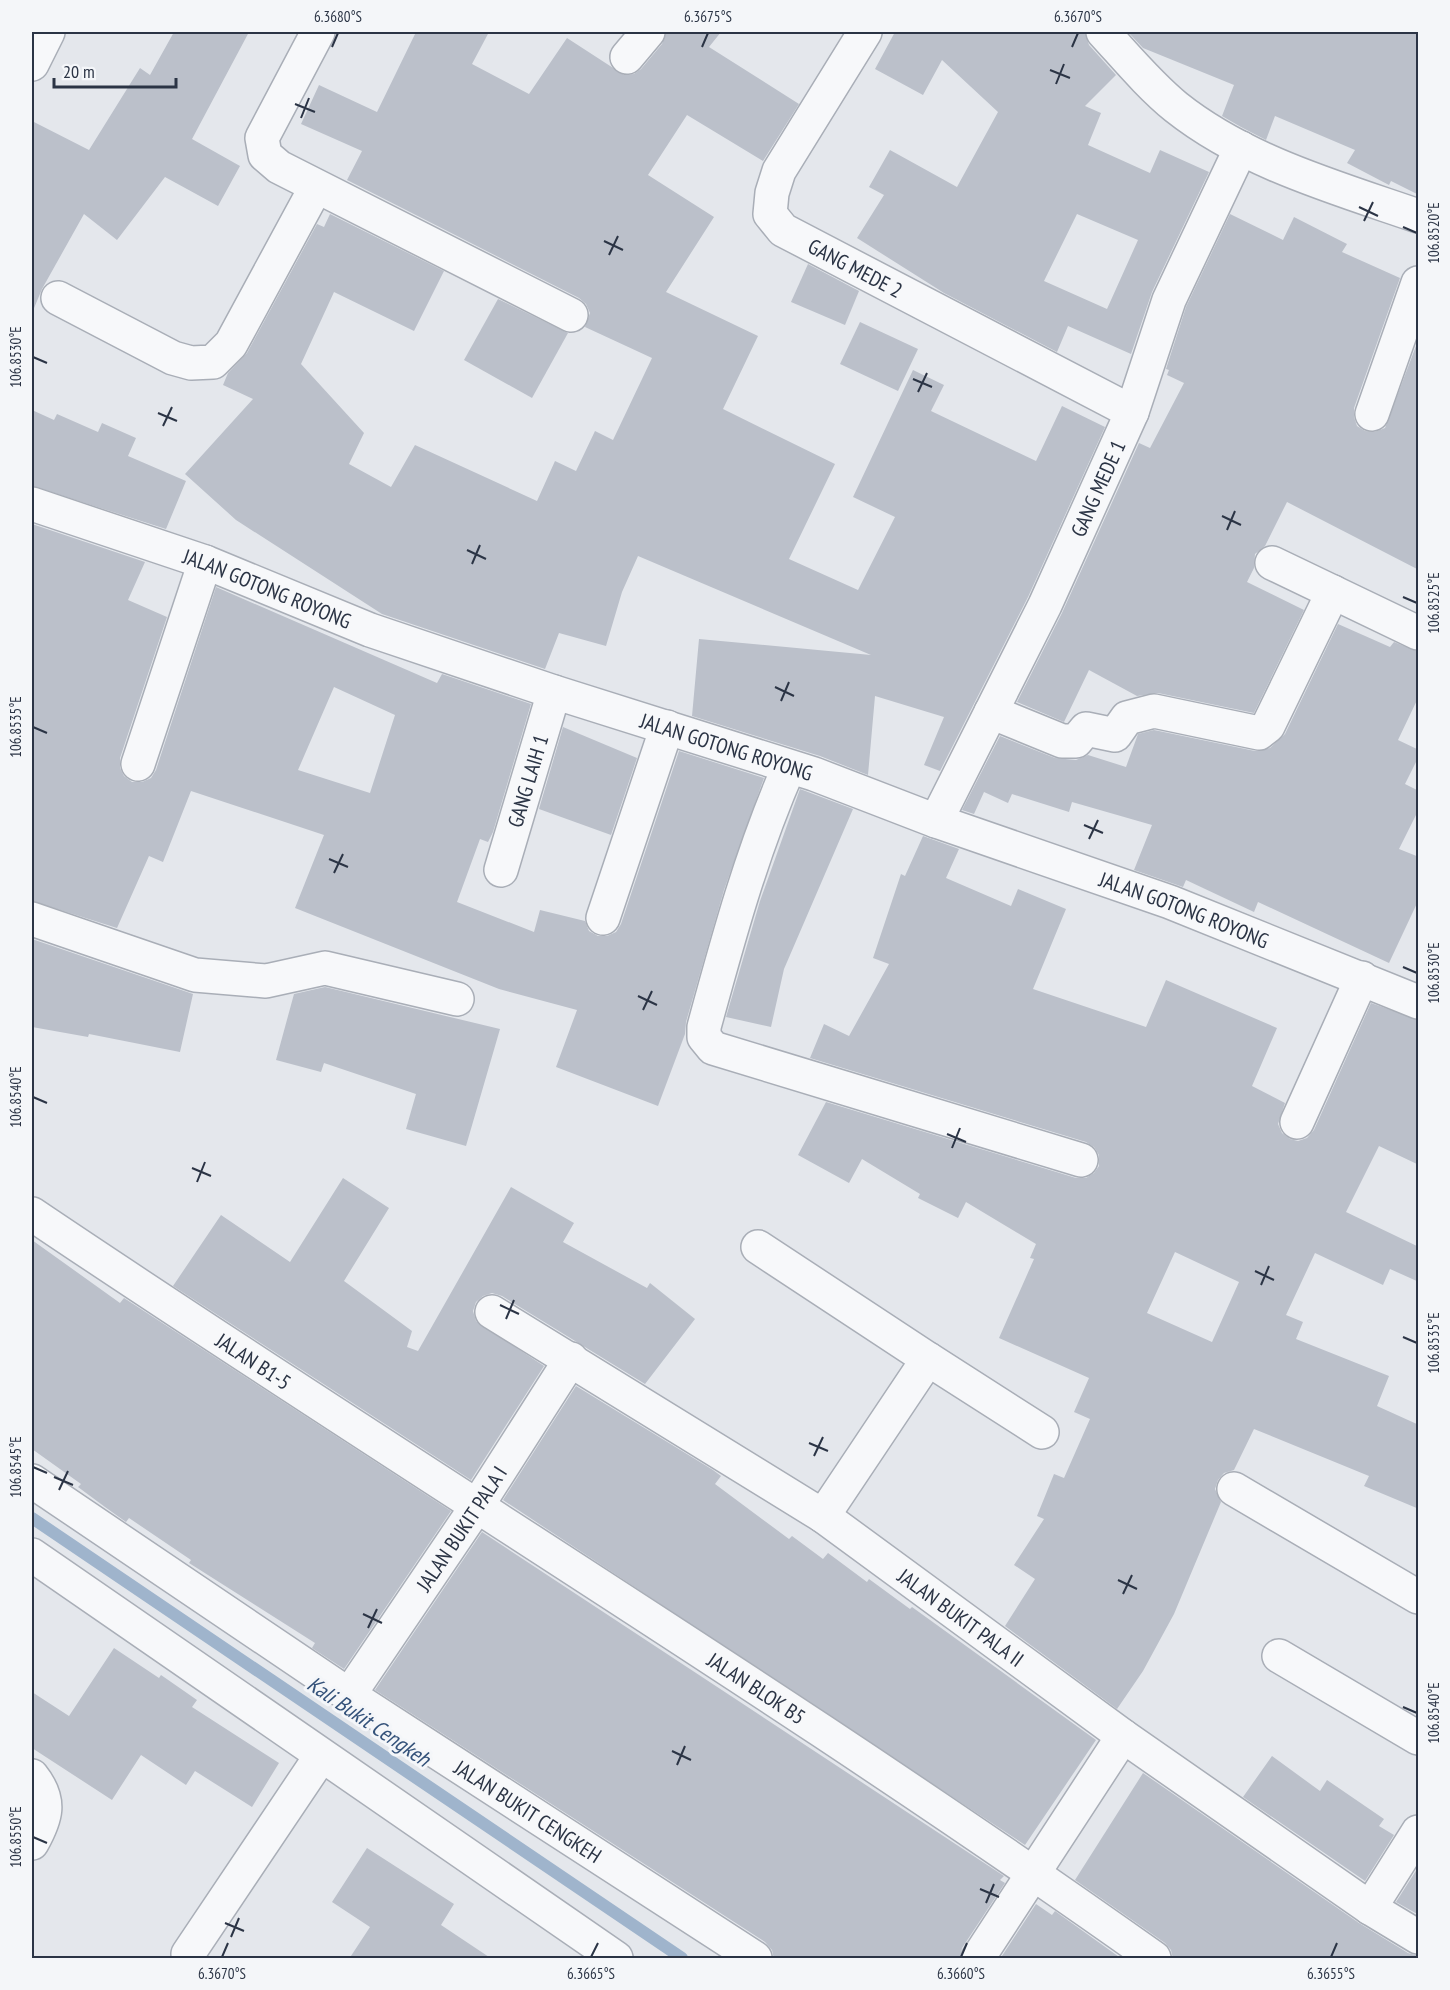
<svg xmlns="http://www.w3.org/2000/svg" width="1450" height="1990" font-family="'PT Sans Narrow',sans-serif">
  <rect width="100%" height="100%" fill="#e4e7ec"/>
  <g fill="none" stroke-linecap="round" stroke-linejoin="round">
    <polyline stroke="#9fb4cc" stroke-width="12" points="32,1518 682,1958"/>
  </g>
  <g fill="#bbc0ca" fill-rule="evenodd">
    <polygon points="174,32 249,32 192,139 240,166 218,206 165,177 117,240 84,214 42,289 32,313 32,121 89,150 140,68 150,75"/>
    <polygon points="416,32 489,32 472,64 529,94 567,38 624,75 634,74 641,69 662,44 666,32 721,32 709,47 799,104 763,161 687,115 648,175 714,217 666,292 758,336 723,409 835,464 789,559 858,590 895,517 853,497 913,370 944,385 931,411 1036,461 1062,406 1105,427 1028,597 940,771 924,765 944,717 875,696 868,775 820,756 692,716 699,639 871,655 638,556 622,592 606,646 559,633 545,669 382,614 236,520 185,474 253,399 223,385 228,373 247,353 317,224 324,227 330,214 444,271 414,331 334,292 301,364 364,433 349,464 391,487 415,445 537,501 555,461 576,471 595,431 613,440 652,358 585,327 590,313 586,304 579,298 347,180 362,151 301,124 319,85 377,112"/>
    <path d="M895,32H1085L1089,45L1116,75L1085,106L1101,113L1088,145L1150,173L1160,150L1209,172L1152,292L1131,354L1068,326L1057,352L944,293L857,238L884,195L869,187L890,150L957,187L998,112L942,60L923,95L875,69ZM1077,214L1138,240L1107,309L1044,281Z"/>
    <polygon points="1128,32 1419,32 1419,195 1391,181 1389,185 1347,163 1355,150 1275,116 1266,140 1241,127 1222,116 1234,85 1143,48"/>
    <polygon points="1230,214 1283,240 1294,217 1347,244 1342,252 1400,278 1354,408 1354,417 1357,426 1365,431 1375,432 1385,428 1419,338 1419,570 1287,502 1265,546 1255,554 1254,568 1247,582 1304,610 1254,713 1158,693 1137,696 1089,670 1064,722 1017,702 1062,613 1139,443 1150,448 1184,383 1167,375 1169,370 1166,369 1186,307"/>
    <polygon points="808,264 859,291 845,325 791,302"/>
    <polygon points="498,299 568,333 532,398 464,360"/>
    <polygon points="860,322 918,349 898,391 840,364"/>
    <polygon points="32,410 54,420 57,414 98,432 102,423 136,438 128,456 186,481 166,529 32,486"/>
    <path d="M32,524L145,562L128,600L167,617L120,758V768L124,776L132,782H142L151,778L156,770L216,587L437,683L442,674L531,704L493,832L488,842L480,839L457,902L534,932L540,910L585,921L589,931L598,936H607L616,932L621,924L679,751L764,778L724,890L686,1022L685,1034L658,1106L556,1067L577,1010L499,989L295,908L324,835L191,791L163,862L149,856L117,928L32,901ZM334,687L395,715L370,793L298,770Z"/>
    <polygon points="1338,624 1390,647 1394,642 1419,652 1419,696 1398,740 1419,750 1419,756 1405,784 1419,791 1419,809 1399,849 1419,857 1419,899 1389,963 1258,902 1254,912 1186,880 1183,887 1134,870 1152,825 1072,802 1069,812 1012,794 1008,803 984,792 974,814 962,810 1000,736 1055,758 1076,760 1088,755 1126,767 1138,734 1154,730 1255,751 1270,748 1285,734"/>
    <polygon points="563,727 637,758 611,835 539,809"/>
    <polygon points="800,789 853,809 784,969 771,1027 726,1017 760,901"/>
    <path d="M923,836L959,849L946,878L1011,906L1018,889L1066,909L1033,989L1146,1027L1166,980L1277,1028L1252,1086L1285,1103L1278,1124L1282,1133L1290,1139L1298,1141L1307,1138L1314,1130L1371,1003L1419,1020V1165L1379,1146L1346,1212L1419,1247V1282L1390,1269L1383,1285L1315,1253L1286,1315L1303,1322L1296,1339L1389,1376L1377,1406L1419,1425V1509L1364,1486L1369,1476L1254,1429L1234,1470L1224,1473L1218,1480L1215,1489L1221,1502L1174,1614L1143,1671L1117,1709L1005,1626L1035,1579L1014,1565L1044,1519L1037,1516L1054,1474L1064,1478L1090,1419L1074,1412L1089,1378L999,1338L1034,1259L1030,1258L1036,1244L966,1202L958,1218L918,1198L920,1194L862,1159L849,1183L798,1155L826,1102L1076,1178H1086L1094,1173L1099,1166V1155L1094,1147L1086,1142L810,1058L824,1024L849,1036L889,964L873,958L901,874L905,876ZM1175,1252L1239,1282L1212,1342L1147,1313Z"/>
    <polygon points="32,939 193,994 180,1052 89,1034 88,1037 32,1027"/>
    <polygon points="325,987 500,1029 466,1146 406,1129 416,1094 324,1063 321,1072 276,1060 294,994"/>
    <polygon points="343,1178 389,1208 344,1281 412,1331 407,1347 418,1351 511,1187 574,1223 563,1242 647,1288 650,1283 695,1319 645,1384 502,1296 492,1293 483,1296 476,1302 473,1311 476,1321 544,1366 471,1480 173,1286 221,1215 290,1262"/>
    <polygon points="32,1240 120,1303 124,1298 451,1511 344,1669 312,1648 315,1643 189,1563 191,1560 129,1518 126,1522 105,1507 78,1487 81,1484 32,1449"/>
    <polygon points="576,1386 713,1470 721,1476 715,1484 789,1539 792,1536 823,1559 828,1553 867,1582 869,1579 910,1609 912,1607 1096,1740 1025,1845 503,1500"/>
    <polygon points="482,1532 1004,1876 1000,1880 1005,1883 962,1948 960,1959 774,1959 772,1950 765,1942 375,1690"/>
    <polygon points="114,1648 159,1678 161,1675 197,1700 192,1707 279,1763 252,1807 195,1771 186,1785 141,1755 112,1800 32,1748 32,1692 69,1716"/>
    <polygon points="1272,1756 1320,1791 1327,1780 1384,1819 1379,1826 1394,1835 1365,1881 1243,1797"/>
    <polygon points="1143,1773 1359,1923 1408,1953 1419,1956 1419,1959 1173,1959 1171,1950 1165,1943 1075,1880"/>
    <polygon points="367,1848 454,1904 441,1925 492,1959 349,1959 370,1927 332,1902"/>
    <polygon points="1419,1866 1419,1915 1396,1902"/>
    <polygon points="1036,1904 1052,1915 1055,1911 1122,1959 1000,1959"/>
  </g>
  <g fill="none" stroke-linecap="round" stroke-linejoin="round">
    <g stroke="#a9aeb7" stroke-width="36">
      <g id="minor">
        <polyline points="318,32 262,138 265,155 279,167 571,315"/>
        <path id="s1" d="M865,32L779,171L772,193L770,214L783,230L1132,412"/>
        <path d="M1103,32C1126,57 1149,85 1176,107C1245,162 1337,188 1418,216"/>
        <polyline points="627,57 648,32"/>
        <polyline points="32,64 48,32"/>
        <polyline points="58,298 173,358 191,363 213,362 231,344 316,187"/>
        <polyline points="1372,414 1418,283"/>
        <path id="s2" d="M32,504L205,562L370,630L554,692L814,774L936,821L1170,902L1418,1002"/>
        <polyline points="1272,563 1418,633"/>
        <polyline points="991,712 1062,741 1076,741 1086,729 1115,735 1127,718 1154,711 1259,733 1268,726 1333,592"/>
        <polyline points="138,764 205,562"/>
        <path d="M789,767C752,851 728,939 704,1027V1037L713,1048L1081,1160"/>
        <path id="s3" d="M936,821L1045,605L1132,412L1169,300L1241,148"/>
        <path id="s4" d="M501,870L554,692"/>
        <polyline points="603,918 667,727"/>
        <polyline points="32,919 195,975 266,981 325,968 457,999"/>
        <polyline points="1297,1122 1362,978"/>
        <path id="s5" d="M32,1214C404,1465 788,1698 1154,1958"/>
        <polyline points="758,1247 928,1359"/>
        <path id="s6" d="M492,1312L823,1516L1123,1736L1370,1908L1418,1937"/>
        <polyline points="1234,1489 1418,1597"/>
        <polyline points="823,1516 928,1359 1042,1432"/>
        <polyline points="32,1555 616,1958"/>
        <polyline points="1279,1656 1418,1738"/>
        <path id="s7" d="M349,1695L477,1506L571,1359"/>
        <path d="M32,1776C52,1801 46,1818 32,1843"/>
        <polyline points="1370,1908 1418,1832"/>
        <polyline points="188,1954 321,1756"/>
        <polyline points="978,1958 1123,1736"/>
      </g>
    </g>
    <g stroke="#a9aeb7" stroke-width="36">
      <g id="tertiary">
        <path id="s8" d="M32,1481L349,1695L755,1958"/>
      </g>
    </g>
    <use href="#minor" stroke="#f7f8fa" stroke-width="33"/>
    <use href="#tertiary" stroke="#f7f8fa" stroke-width="33"/>
  </g>
  <path fill="none" stroke="#2b3445" stroke-width="2" d="M332,47L338,33M702,47L708,33M1072,47L1078,33M1050,70L1070,78M1056,84L1064,64M295,104L315,112M301,118L309,98M1359,207L1378,216M1364,221L1373,202M1403,227L1417,233M604,241L623,250M609,255L618,236M33,357L47,363M913,379L932,387M918,392L927,373M158,413L177,421M163,426L172,407M1222,516L1241,525M1227,530L1235,511M467,550L486,559M472,564L480,545M1403,597L1417,603M775,687L794,696M781,701L789,682M33,727L47,733M1084,825L1103,833M1089,839L1098,820M329,859L348,867M334,873L343,854M1403,967L1417,973M638,996L657,1005M643,1010L652,991M33,1097L47,1103M947,1134L966,1142M952,1148L960,1128M192,1168L211,1176M197,1182L205,1162M1255,1271L1274,1280M1261,1285L1269,1266M500,1305L519,1314M506,1319L514,1300M1403,1337L1417,1343M809,1443L828,1451M814,1456L823,1437M33,1467L47,1473M54,1477L73,1485M59,1490L68,1471M1118,1580L1137,1589M1123,1594L1132,1575M363,1614L382,1623M368,1628L377,1609M1403,1707L1417,1713M672,1751L691,1760M677,1765L685,1746M33,1837L47,1843M980,1889L999,1897M986,1903L994,1884M225,1923L244,1931M231,1937L239,1918M222,1957L228,1943M591,1957L598,1943M961,1957L967,1943M1331,1957L1337,1943"/>
  <g text-anchor="middle" dominant-baseline="central" stroke-width="6" stroke-linejoin="round" paint-order="stroke">
    <g font-size="21" fill="#2b3445" stroke="#f4f6f9">
      <text stroke="none"><textPath href="#s1" startOffset="310">GANG MEDE 2</textPath></text>
      <text stroke="none"><textPath href="#s3" startOffset="370">GANG MEDE 1</textPath></text>
      <text stroke="none"><textPath href="#s2" startOffset="250">JALAN GOTONG ROYONG</textPath></text>
      <text stroke="none"><textPath href="#s2" startOffset="736">JALAN GOTONG ROYONG</textPath></text>
      <text stroke="none"><textPath href="#s4" startOffset="93">GANG LAIH 1</textPath></text>
      <text stroke="none"><textPath href="#s2" startOffset="1222">JALAN GOTONG ROYONG</textPath></text>
      <text stroke="none"><textPath href="#s5" startOffset="266">JALAN B1-5</textPath></text>
      <text stroke="none"><textPath href="#s7" startOffset="201">JALAN BUKIT PALA I</textPath></text>
      <text stroke="none"><textPath href="#s6" startOffset="560">JALAN BUKIT PALA II</textPath></text>
      <text stroke="none"><textPath href="#s5" startOffset="866">JALAN BLOK B5</textPath></text>
      <text stroke="none"><textPath href="#s8" startOffset="596">JALAN BUKIT CENGKEH</textPath></text>
    </g>
    <g font-size="22" font-style="italic" fill="#34527a" stroke="#f4f6f9">
      <text transform="translate(369 1721) rotate(34)">Kali Bukit Cengkeh</text>
    </g>
  </g>
  <rect width="1450" height="1990" fill="none" stroke="#f4f6f9" stroke-width="66"/>
  <path d="M54 78v9h122v-9" fill="none" stroke="#2b3445" stroke-width="3"/>
  <text x="63" y="78" font-size="18" fill="#2b3445" stroke="#f4f6f9" stroke-width="4.5" paint-order="stroke">20 m</text>
  <rect x="33" y="33" width="1384" height="1924" fill="none" stroke="#2b3445" stroke-width="2"/>
  <g font-size="15" text-anchor="middle" fill="#2b3445">
    <text x="338" y="22">6.3680°S</text>
    <text x="708" y="22">6.3675°S</text>
    <text x="1078" y="22">6.3670°S</text>
    <text transform="translate(1434 233) rotate(-90)" y="5">106.8520°E</text>
    <text transform="translate(16 357) rotate(-90)" y="5">106.8530°E</text>
    <text transform="translate(1434 603) rotate(-90)" y="5">106.8525°E</text>
    <text transform="translate(16 727) rotate(-90)" y="5">106.8535°E</text>
    <text transform="translate(1434 973) rotate(-90)" y="5">106.8530°E</text>
    <text transform="translate(16 1097) rotate(-90)" y="5">106.8540°E</text>
    <text transform="translate(1434 1343) rotate(-90)" y="5">106.8535°E</text>
    <text transform="translate(16 1467) rotate(-90)" y="5">106.8545°E</text>
    <text transform="translate(1434 1713) rotate(-90)" y="5">106.8540°E</text>
    <text transform="translate(16 1837) rotate(-90)" y="5">106.8550°E</text>
    <text x="222" y="1979">6.3670°S</text>
    <text x="591" y="1979">6.3665°S</text>
    <text x="961" y="1979">6.3660°S</text>
    <text x="1331" y="1979">6.3655°S</text>
  </g>
</svg>
